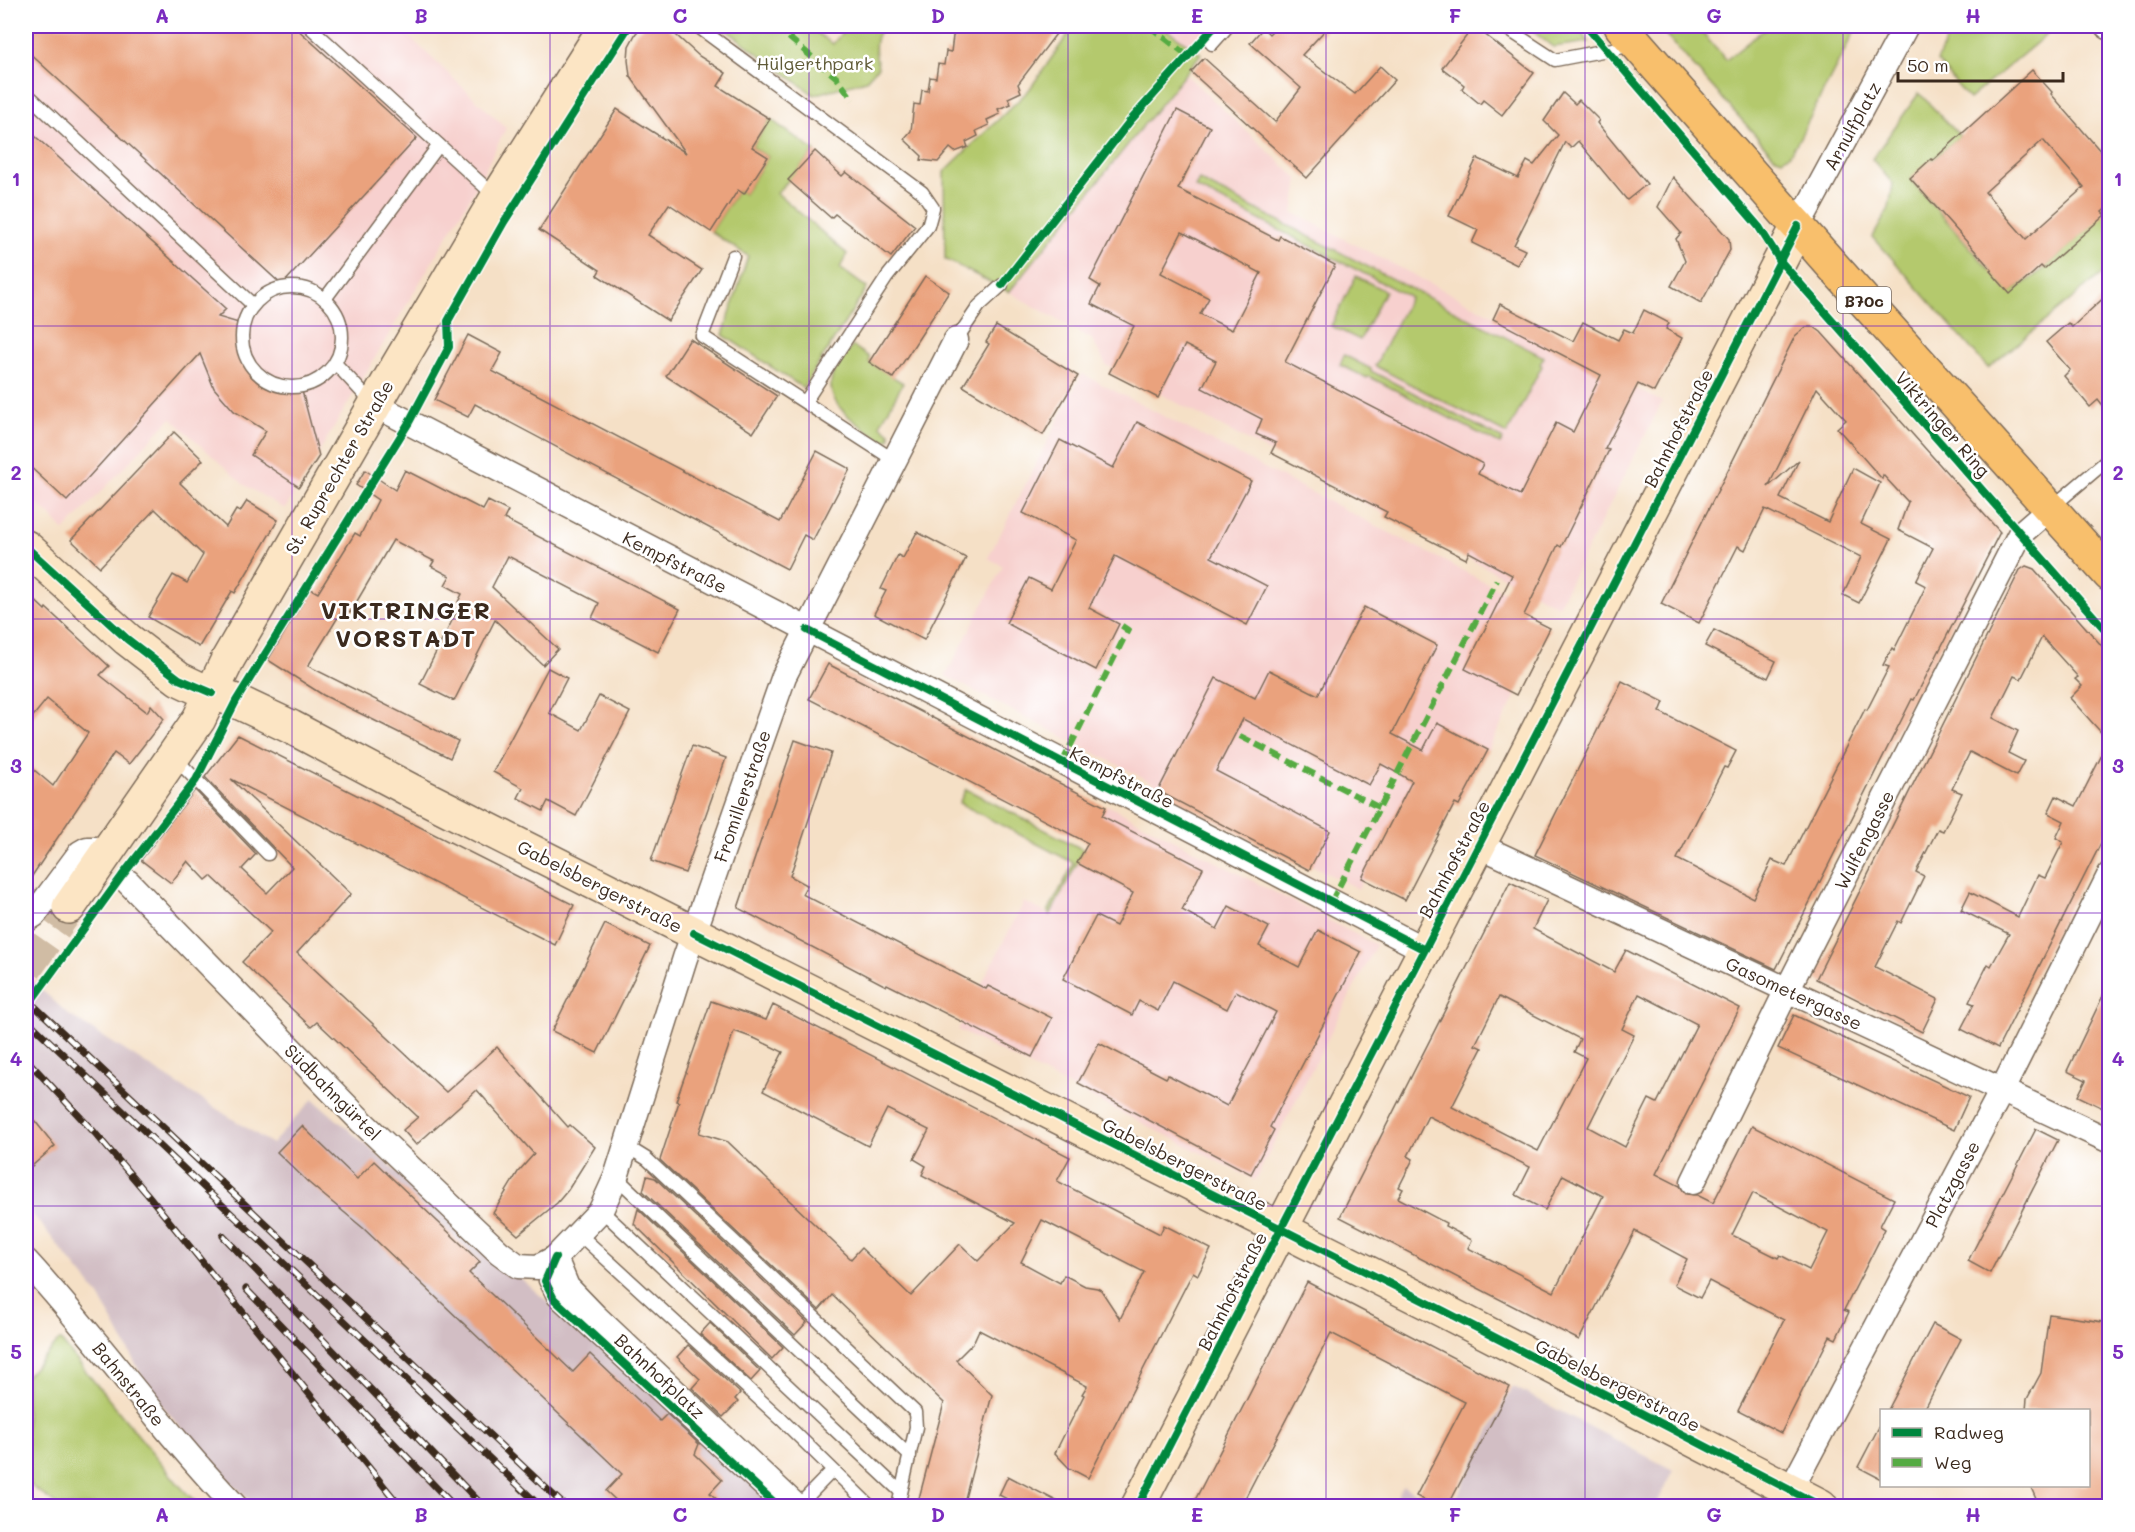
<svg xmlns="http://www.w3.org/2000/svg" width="2135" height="1532" font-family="Mali,sans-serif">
  <rect width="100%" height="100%" fill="#fff"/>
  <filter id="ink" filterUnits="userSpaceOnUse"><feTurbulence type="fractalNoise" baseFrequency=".0167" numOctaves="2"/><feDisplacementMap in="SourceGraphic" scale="12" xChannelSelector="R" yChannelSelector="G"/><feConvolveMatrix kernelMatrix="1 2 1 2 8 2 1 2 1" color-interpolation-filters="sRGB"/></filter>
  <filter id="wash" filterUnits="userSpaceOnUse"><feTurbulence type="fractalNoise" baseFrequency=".008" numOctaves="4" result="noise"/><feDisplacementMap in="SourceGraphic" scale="24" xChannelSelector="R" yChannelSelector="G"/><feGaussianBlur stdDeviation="1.35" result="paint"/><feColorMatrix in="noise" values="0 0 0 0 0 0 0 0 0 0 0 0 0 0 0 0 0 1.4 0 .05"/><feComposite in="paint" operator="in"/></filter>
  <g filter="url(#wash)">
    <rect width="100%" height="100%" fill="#f5e0c6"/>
    <g fill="#f7d0ce">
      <polygon points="26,26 398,26 506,128 473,193 285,509 243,484 171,418 64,531 50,515 26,494"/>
      <polygon points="1162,26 1207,26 1190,46"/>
      <polygon points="1184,73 1298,179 1293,213 1662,402 1558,606 1106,365 1092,339 1009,292"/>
      <polygon points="1082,374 1510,595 1470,672 1516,695 1488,750 1442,726 1358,889 946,676 1003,566 988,558"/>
      <polygon points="1107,805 1376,945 1255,1180 958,1030 1024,902 1050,915"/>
    </g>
    <g fill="#d2bec4">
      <polygon points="26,975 69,1015 272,1144 313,1099 688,1423 777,1506 256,1506 212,1465 150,1391 100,1297 26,1206"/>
      <polygon points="1512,1386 1673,1470 1656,1506 1452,1506"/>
      <polygon points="1403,1486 1441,1506 1392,1506"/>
    </g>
    <g fill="#b4c96d" stroke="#787a46" stroke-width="1.5">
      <path d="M721,26H807L833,44L847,26H884C872,37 875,53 878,67L866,80L814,95Z"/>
      <polygon points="1074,26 1162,26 1201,54 1009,292 945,259 944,172 1029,90"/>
      <polygon points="1526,26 1575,26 1589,42 1553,47"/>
      <polygon points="1658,26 1696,26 1726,60 1768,26 1857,26 1798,141 1789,155 1782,159 1774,156"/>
      <polygon points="1952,26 2057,26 1969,99 1937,61"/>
      <polygon points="1919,93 1960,136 1910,179 2010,293 2044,269 2109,210 2109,268 1988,368 1873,237 1889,208 1893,184 1872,159"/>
      <polygon points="770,119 815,151 777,193 847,254 840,268 867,288 803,388 723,335 748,256 711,232 738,190 744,194 768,157 752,147"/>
      <polygon points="1199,180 1544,357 1540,364 1542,366 1507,434 1375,366 1410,297 1195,187"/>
      <polygon points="1356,276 1385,291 1360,340 1331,326"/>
      <path d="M853,346L869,357V362L903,383L880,425L890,433V439L883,441C842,414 806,392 853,346Z"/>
      <polygon points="1344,355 1371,369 1371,371 1503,439 1500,444 1368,376 1367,378 1340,365"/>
      <polygon points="966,789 1084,850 1050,915 1048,912 1074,863 959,803"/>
      <polygon points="60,1340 179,1485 199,1506 58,1506 26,1482 26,1376"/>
    </g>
    <g id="blocks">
      <g fill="#eaa27d" fill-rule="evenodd">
        <polygon points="26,26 294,26 417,138 282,285 26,50"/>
        <polygon points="644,26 666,26 699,56 726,73 718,86 770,119 752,147 768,157 744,194 738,190 711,232 669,204 648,235 702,270 668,321 597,275 600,270 539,230 617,109 686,153 630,76 628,60 629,46 636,33"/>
        <polygon points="961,26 1062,26 1018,84 1021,92 1008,98 1011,104 998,109 1000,114 987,120 989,125 976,131 978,136 966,142 968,147 955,152 950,148 938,162 921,160 922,156 904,139 911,131 914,104 920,105 922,90 928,91 930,77 936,78 938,64 944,65 946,51 951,52 953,36"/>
        <polygon points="1277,26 1329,26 1302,55 1355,94 1380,66 1395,80 1307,178 1191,72 1204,58 1275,122 1301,88 1250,43 1263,28 1269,34"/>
        <polygon points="1474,26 1534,73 1502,115 1483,100 1480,104 1462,89 1464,85 1442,68"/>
        <path d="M2032,70L2052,92L2051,94L2109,161V206L2102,212L2105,215L2044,269L2041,266L2010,294L1990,271L1992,270L1910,178L1931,159L1933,160ZM2043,140L2084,187L2026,239L1985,192Z"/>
        <polygon points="1563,93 1575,104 1579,100 1599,120 1597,123 1647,184 1627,200 1578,141 1571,148 1565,142 1514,245 1525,250 1517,265 1472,243 1478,230 1449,216 1477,158 1518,178 1527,161 1534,165 1558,135 1544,121"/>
        <path d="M1177,110L1210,127L1178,189L1278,240L1280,236L1335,265L1285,362L1483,464L1478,474L1520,495L1556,423L1573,432L1601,375L1493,319L1500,304L1573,341L1583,322L1618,340L1624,329L1633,333L1644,310L1669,323L1666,329L1682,338L1654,392L1638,384L1605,449L1609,450L1561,547L1558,545L1524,615L1550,628L1516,695L1465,669L1512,575L1469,552L1466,559L1384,517L1387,512L1271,453L1276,443L1256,434L1262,419L1202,388L1216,361L1185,345L1158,398L1109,373L1134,326L1091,304L1100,286L1090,280ZM1182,232L1261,273L1232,330L1200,314L1209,298L1161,273Z"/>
        <polygon points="26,128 226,309 218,317 242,324 242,342 245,356 261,377 273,384 286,387 301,387 319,456 299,487 251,455 266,431 234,411 214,388 200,354 67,501 26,463"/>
        <polygon points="815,151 842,176 846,172 915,226 891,257 835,214 831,218 788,180"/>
        <polygon points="1673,177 1729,239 1730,250 1701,303 1671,286 1685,261 1676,239 1681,233 1658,207"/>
        <polygon points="925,276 949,292 893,378 869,362"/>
        <polygon points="2109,293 2109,414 2098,400 2090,407 2064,376 2070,370 2046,342 2068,323 2072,327"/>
        <polygon points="996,326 1078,376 1043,435 963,386 989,344 986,342"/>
        <polygon points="1806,327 1814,327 1821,332 2000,532 1914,700 1912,699 1776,969 1535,855 1622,681 1664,702 1660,712 1736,751 1727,768 1724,767 1677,859 1753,898 1772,860 1786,866 1865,709 1867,710 1889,667 1883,665 1892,648 1894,650 1926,586 1916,581 1933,548 1898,530 1908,502 1883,475 1882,479 1837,428 1846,420 1817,388 1768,487 1799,460 1780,498 1828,522 1853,468 1880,483 1861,524 1891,539 1859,603 1843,595 1861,557 1765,509 1745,550 1738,546 1699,623 1661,604 1795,336"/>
        <polygon points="468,335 502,353 492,371 780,522 817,451 850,469 813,540 804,535 787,569 475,404 468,417 434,400"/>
        <polygon points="690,339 777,396 753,433 666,376"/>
        <polygon points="1137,422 1251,481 1211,557 1267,586 1247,625 1115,556 1089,608 1119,624 1096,670 1006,623 1029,578 1051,589 1076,540 1023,513 1060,440 1113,468"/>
        <polygon points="174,432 203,460 180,483 226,527 236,510 240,512 247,501 278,520 235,593 232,591 199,647 148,617 173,575 187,583 203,555 155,509 100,567 71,540"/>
        <polygon points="365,470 395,490 405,470 483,510 488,501 508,511 504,519 680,609 658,652 592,618 599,603 508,556 492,587 558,649 543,665 495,620 454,701 420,684 461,603 458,602 462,594 445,585 450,576 431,566 434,561 393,540 350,613 343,609 308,666 458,741 450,758 323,695 268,660 311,589 318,593 355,533 360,536 378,500 356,485"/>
        <polygon points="917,532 966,558 924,640 874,614 886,591 881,589 898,555 903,558"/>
        <polygon points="2026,566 2034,569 2109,654 2109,827 1998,1048 1961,1029 1974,1004 1969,1002 1988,964 1991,966 2009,934 1961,910 1970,892 2018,917 2038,875 2045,878 2063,842 2056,838 2064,821 2048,813 2056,796 2076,806 2109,741 2070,698 2082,686 2075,679 2078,677 2042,637 2021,679 2014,676 1993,718 2018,731 2008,753 2024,761 2016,776 1970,752 1952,789 1962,793 1943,831 1938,829 1916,872 1924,876 1901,923 1898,921 1875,967 1938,999 1922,1032 1816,979 1993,624 2020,570"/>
        <polygon points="26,592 45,610 46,608 109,666 100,675 147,712 151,705 164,719 129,764 114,753 26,885 26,763 53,786 88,733 47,699 26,725"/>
        <polygon points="1364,607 1437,645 1392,734 1423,750 1437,723 1488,750 1459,805 1455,803 1405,900 1362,878 1412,781 1381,764 1369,785 1243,719 1216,771 1330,831 1309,870 1158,791 1216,678 1255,698 1269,670 1318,695"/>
        <polygon points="1714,630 1776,661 1768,678 1705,646"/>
        <polygon points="828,664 1106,807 1102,816 1203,868 1182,910 1217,929 1229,906 1269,927 1259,946 1299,967 1318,930 1361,952 1270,1127 1274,1130 1251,1174 1078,1083 1099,1043 1166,1078 1168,1075 1227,1106 1276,1012 1236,991 1227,1009 1173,981 1158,1011 1139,1001 1132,1015 1063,979 1096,916 1116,926 1133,893 1077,863 1088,843 809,699"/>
        <polygon points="548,668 567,678 549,713 581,730 599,696 630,712 576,816 548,801 543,811 518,798 523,788 493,772"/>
        <polygon points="238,735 574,905 555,945 231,779 351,894 297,953 446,1092 497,1047 568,1127 570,1125 595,1147 568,1190 557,1203 518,1235 493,1213 518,1172 534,1154 477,1090 416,1145 403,1130 418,1117 317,1022 311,1027 242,962 271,932 211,876 206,880 188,861 171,883 141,860 195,790 256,854 242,869 267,893 292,867 205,777"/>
        <polygon points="795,740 831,753 790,876 807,885 802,894 986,989 988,986 1052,1018 1032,1057 887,984 886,986 738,908"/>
        <polygon points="692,746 726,758 685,873 651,861"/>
        <path d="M1510,882L1547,900L1533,929L1614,972L1626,950L1740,1008L1656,1174L1680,1186L1686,1194L1697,1195L1713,1203L1752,1126L1894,1199L1880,1226L1885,1229L1844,1310L1849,1312L1836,1339L1830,1336L1781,1433L1738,1411L1784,1320L1709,1281L1700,1298L1674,1285L1687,1259L1635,1231L1579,1340L1340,1217ZM1639,994L1697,1024L1657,1103L1649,1099L1625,1147L1588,1127L1634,1035L1622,1029ZM1499,997L1580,1039L1574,1052L1586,1058L1538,1151L1452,1107L1482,1048L1475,1045ZM1428,1116L1530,1167L1516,1195L1545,1210L1563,1175L1603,1196L1554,1292L1468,1248L1472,1240L1445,1226L1446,1223L1398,1198L1403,1189L1399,1187L1413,1159L1408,1156ZM1753,1193L1828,1232L1809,1270L1780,1255L1778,1258L1732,1235Z"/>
        <polygon points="605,924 650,946 597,1053 552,1031"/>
        <polygon points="2109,983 2109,1111 2078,1096 2086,1080 2067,1071"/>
        <path d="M711,1001L766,1020L773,1005L1070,1157L1057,1181L1160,1234L1164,1225L1211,1249L1198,1275L1193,1272L1088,1478L1069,1468L1055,1453L1084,1395L1082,1394L1087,1386L979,1330L973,1343L956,1360L992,1395L963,1506H917L944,1403L832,1295L819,1310L660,1160L679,1102L676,1101ZM734,1031L756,1039L783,1052L763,1091L868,1146L887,1109L929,1130L914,1159L926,1166L922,1175L1015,1223L978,1261L960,1244L911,1296L861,1248L851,1259L728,1142L699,1133ZM1042,1220L1144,1272L1120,1319L1101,1290L1097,1288L1085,1286L1064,1275L1060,1283L1021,1262Z"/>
        <polygon points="1794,1015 1969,1097 1954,1130 1778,1048"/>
        <polygon points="26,1110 55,1146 26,1171"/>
        <polygon points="302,1126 357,1179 374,1161 480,1262 469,1273 573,1372 590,1354 660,1421 667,1414 699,1444 695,1454 722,1480 710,1493 724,1506 622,1506 606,1491 622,1474 363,1228 309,1183 277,1152"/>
        <polygon points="2036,1129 2058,1140 1990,1273 1968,1261"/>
        <polygon points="647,1176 655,1178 807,1322 795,1335 643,1191"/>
        <polygon points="638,1209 783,1347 772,1359 634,1224"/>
        <polygon points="1307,1282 1510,1387 1448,1506 1437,1506 1416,1496 1465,1402 1331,1333 1241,1506 1192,1506"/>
        <polygon points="2049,1314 2109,1323 2109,1506 2039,1506 2030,1485 2088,1485 2088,1410 2026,1410 2027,1399 2041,1373"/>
        <polygon points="710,1323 760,1371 751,1381 700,1334"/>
        <polygon points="1933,1324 1961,1339 1924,1410 1888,1410"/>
        <polygon points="688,1345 740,1393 735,1399 738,1402 723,1417 692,1388 700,1379 677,1357"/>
        <polygon points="1881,1423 1881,1479 1858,1467"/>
        <polygon points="1008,1476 1066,1506 1021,1506 999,1495"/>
      </g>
    </g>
  </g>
  <g filter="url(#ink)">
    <use href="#blocks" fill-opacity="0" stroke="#7c6a59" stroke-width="1.5"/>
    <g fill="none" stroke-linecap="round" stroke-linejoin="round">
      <polyline stroke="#d0bca4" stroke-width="33" stroke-dasharray="33 16" stroke-linecap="butt" points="26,968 69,907"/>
      <g stroke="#7c6a59" stroke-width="15">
        <g id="lane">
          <polyline points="309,26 496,197"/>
          <polyline points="697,26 922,192 933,208 928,226 887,277 805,402"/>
          <polyline points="1503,26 1555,60 1634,45"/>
          <polyline points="1212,44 1228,26"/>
          <polyline points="26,93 253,305"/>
          <polyline points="733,256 702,336 894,460"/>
          <circle cx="292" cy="337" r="50"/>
          <polyline points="325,299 439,145"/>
          <polyline points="956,340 979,306 1002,285"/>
          <polyline points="335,363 374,405"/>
          <polyline points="2051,508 2110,458"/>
          <polyline points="175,758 268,854"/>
          <polyline points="626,1146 647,1159 915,1412 916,1427 898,1506"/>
          <polyline points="616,1177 910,1456"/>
          <polyline points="601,1210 901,1492"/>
          <polyline points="579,1234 781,1419 870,1506"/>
          <polyline points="553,1262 545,1281 554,1299 778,1506"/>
          <polyline points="798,1506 832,1471"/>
        </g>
      </g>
      <g stroke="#7c6a59" stroke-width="27">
        <g id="street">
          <polyline points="2107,26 2110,28"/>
          <polyline points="1798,226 1906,26"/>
          <polyline points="375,405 1423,949"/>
          <polyline points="1478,845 2110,1141"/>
          <polyline points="128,882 362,1122 499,1252 518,1266 538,1267 555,1258 601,1210 616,1177 685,958 784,676 956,340"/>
          <polyline points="26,920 34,915 80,853 87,849 96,849 105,858"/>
          <polyline points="1693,1182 1787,990 2020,534 2050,508"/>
          <polyline points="555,1258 567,1287 595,1316 796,1506"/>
          <path d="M26,1261C99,1340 160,1428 235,1506"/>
          <polyline points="1790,1491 2002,1090 2110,874"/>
        </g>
      </g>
      <g stroke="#7c6a59" stroke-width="36">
        <g id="secondary">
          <polyline points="26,547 127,639 179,679 196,687 236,701 291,727 410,790 1444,1311 1821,1506"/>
          <polyline points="69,907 199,719 228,659 391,377 497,198 606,26"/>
          <polyline points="1138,1506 1798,226"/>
        </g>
      </g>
      <g stroke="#7c6a59" stroke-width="36">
        <polyline id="primary" points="1621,26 1823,255 2110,575"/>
      </g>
      <use href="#lane" stroke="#fff" stroke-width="12"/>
      <use href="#street" stroke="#fff" stroke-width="24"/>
      <use href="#secondary" stroke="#fce5c4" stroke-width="33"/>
      <use href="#primary" stroke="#f8bf6c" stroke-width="33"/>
      <g stroke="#3b2a1e" stroke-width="7">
        <g id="rail">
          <polyline points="26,998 565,1506"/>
          <polyline points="26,1019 540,1506"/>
          <polyline points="26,1059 95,1133 148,1195 400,1506"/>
          <polyline points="223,1236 483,1506"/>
          <polyline points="246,1289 454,1506"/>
        </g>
      </g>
      <use href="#rail" stroke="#fff" stroke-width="4.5" stroke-dasharray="14" stroke-linecap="butt"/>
      <g stroke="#55ab43" stroke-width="6" stroke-dasharray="12 6" stroke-linecap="butt">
        <polyline points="775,26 837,78 853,100"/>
        <polyline points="1149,26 1188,56"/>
        <polyline points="1240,736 1380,808"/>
        <polyline points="1062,763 1128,630 1119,624"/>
        <polyline points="1331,902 1497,580"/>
      </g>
      <g stroke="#fff" stroke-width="11">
        <g id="cycleway">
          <polyline points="1586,26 1759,227 1781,262 2110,635"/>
          <polyline points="1002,285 1130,121 1215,26"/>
          <polyline points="26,547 127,639 179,679 212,693"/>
          <polyline points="807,630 1423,949"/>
          <polyline points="694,933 1444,1311 1821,1506"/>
          <polyline points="26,1008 122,876 196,780 236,701 408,424 449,347 448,321 504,222 629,26"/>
          <polyline points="555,1258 545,1281 554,1299 778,1506"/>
          <polyline points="1138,1506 1798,226"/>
        </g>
      </g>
      <use href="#cycleway" stroke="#00873e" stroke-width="8"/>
    </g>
  </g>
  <path fill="none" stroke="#7b2cbf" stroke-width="1.5" stroke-opacity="0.55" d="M292,26V1506M550,26V1506M809,26V1506M1068,26V1506M1326,26V1506M1585,26V1506M1843,26V1506M26,326H2110M26,619H2110M26,913H2110M26,1206H2110"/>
  <g text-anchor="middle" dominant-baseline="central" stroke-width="5" stroke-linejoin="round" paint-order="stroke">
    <rect fill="#fff" stroke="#766a62" stroke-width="1.5" x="1837" y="287" width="54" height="26" rx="4.5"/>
    <g font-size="16" font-weight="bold" fill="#3b2a1e">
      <text x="1864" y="300">B70c</text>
    </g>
    <g font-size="18" fill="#5f5a36" stroke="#fff">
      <text x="815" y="63">Hülgerthpark</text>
    </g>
    <g font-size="18" fill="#3b2a1e" stroke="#fff">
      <text transform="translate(1852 126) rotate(-61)">Arnulfplatz</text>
      <text transform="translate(1943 424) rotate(49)">Viktringer Ring</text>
      <text transform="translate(1678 428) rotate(-63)">Bahnhofstraße</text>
      <text transform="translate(339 467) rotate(-60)">St. Ruprechter Straße</text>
      <text transform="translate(675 562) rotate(27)">Kempfstraße</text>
      <text transform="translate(1122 777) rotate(27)">Kempfstraße</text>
      <text transform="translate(742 796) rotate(-71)">Fromillerstraße</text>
      <text transform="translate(1864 840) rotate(-63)">Wulfengasse</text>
      <text transform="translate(1454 859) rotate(-62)">Bahnhofstraße</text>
      <text transform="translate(600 886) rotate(27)">Gabelsbergerstraße</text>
      <text transform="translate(1794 993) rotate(25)">Gasometergasse</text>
      <text transform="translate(333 1092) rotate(45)">Südbahngürtel</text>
      <text transform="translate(1185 1164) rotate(27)">Gabelsbergerstraße</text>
      <text transform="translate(1952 1184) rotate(-62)">Platzgasse</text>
      <text transform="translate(1232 1291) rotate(-63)">Bahnhofstraße</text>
      <text transform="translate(660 1376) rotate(43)">Bahnhofplatz</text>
      <text transform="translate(129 1384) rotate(51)">Bahnstraße</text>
      <text transform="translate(1618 1385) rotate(27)">Gabelsbergerstraße</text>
    </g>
    <g font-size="24" font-weight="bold" letter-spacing="1.5" fill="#3b2a1e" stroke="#fff">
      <text x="406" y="609">VIKTRINGER<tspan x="406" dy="28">VORSTADT</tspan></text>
    </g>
  </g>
  <rect width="2135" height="1532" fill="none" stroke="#fff" stroke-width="66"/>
  <rect x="1880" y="1409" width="210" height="78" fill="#ffffff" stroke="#b1aaa5" stroke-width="1.5"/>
  <rect x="1892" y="1428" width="30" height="9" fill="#00873e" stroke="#b1aaa5" stroke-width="1.5"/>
  <text x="1934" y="1439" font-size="18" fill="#3b2a1e">Radweg</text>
  <rect x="1892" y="1458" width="30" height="9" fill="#55ab43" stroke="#b1aaa5" stroke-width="1.5"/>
  <text x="1934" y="1469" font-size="18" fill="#3b2a1e">Weg</text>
  <path d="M1898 72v9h165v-9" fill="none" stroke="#3b2a1e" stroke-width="3"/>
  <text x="1907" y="72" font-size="18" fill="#3b2a1e" stroke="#ffffff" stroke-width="4.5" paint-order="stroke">50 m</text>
  <rect x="33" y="33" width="2069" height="1466" fill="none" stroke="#7b2cbf" stroke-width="2"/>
  <g font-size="20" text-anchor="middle" font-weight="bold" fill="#7b2cbf">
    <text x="162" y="23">A</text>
    <text x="421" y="23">B</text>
    <text x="680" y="23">C</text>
    <text x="938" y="23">D</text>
    <text x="1197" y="23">E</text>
    <text x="1455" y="23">F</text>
    <text x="1714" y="23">G</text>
    <text x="1973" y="23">H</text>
    <text x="16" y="186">1</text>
    <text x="2118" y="186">1</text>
    <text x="16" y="480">2</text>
    <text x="2118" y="480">2</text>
    <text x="16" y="773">3</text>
    <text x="2118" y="773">3</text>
    <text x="16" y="1066">4</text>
    <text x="2118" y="1066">4</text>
    <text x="16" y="1359">5</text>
    <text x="2118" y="1359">5</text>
    <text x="162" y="1522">A</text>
    <text x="421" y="1522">B</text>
    <text x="680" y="1522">C</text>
    <text x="938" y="1522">D</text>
    <text x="1197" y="1522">E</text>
    <text x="1455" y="1522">F</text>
    <text x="1714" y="1522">G</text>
    <text x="1973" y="1522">H</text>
  </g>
</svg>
